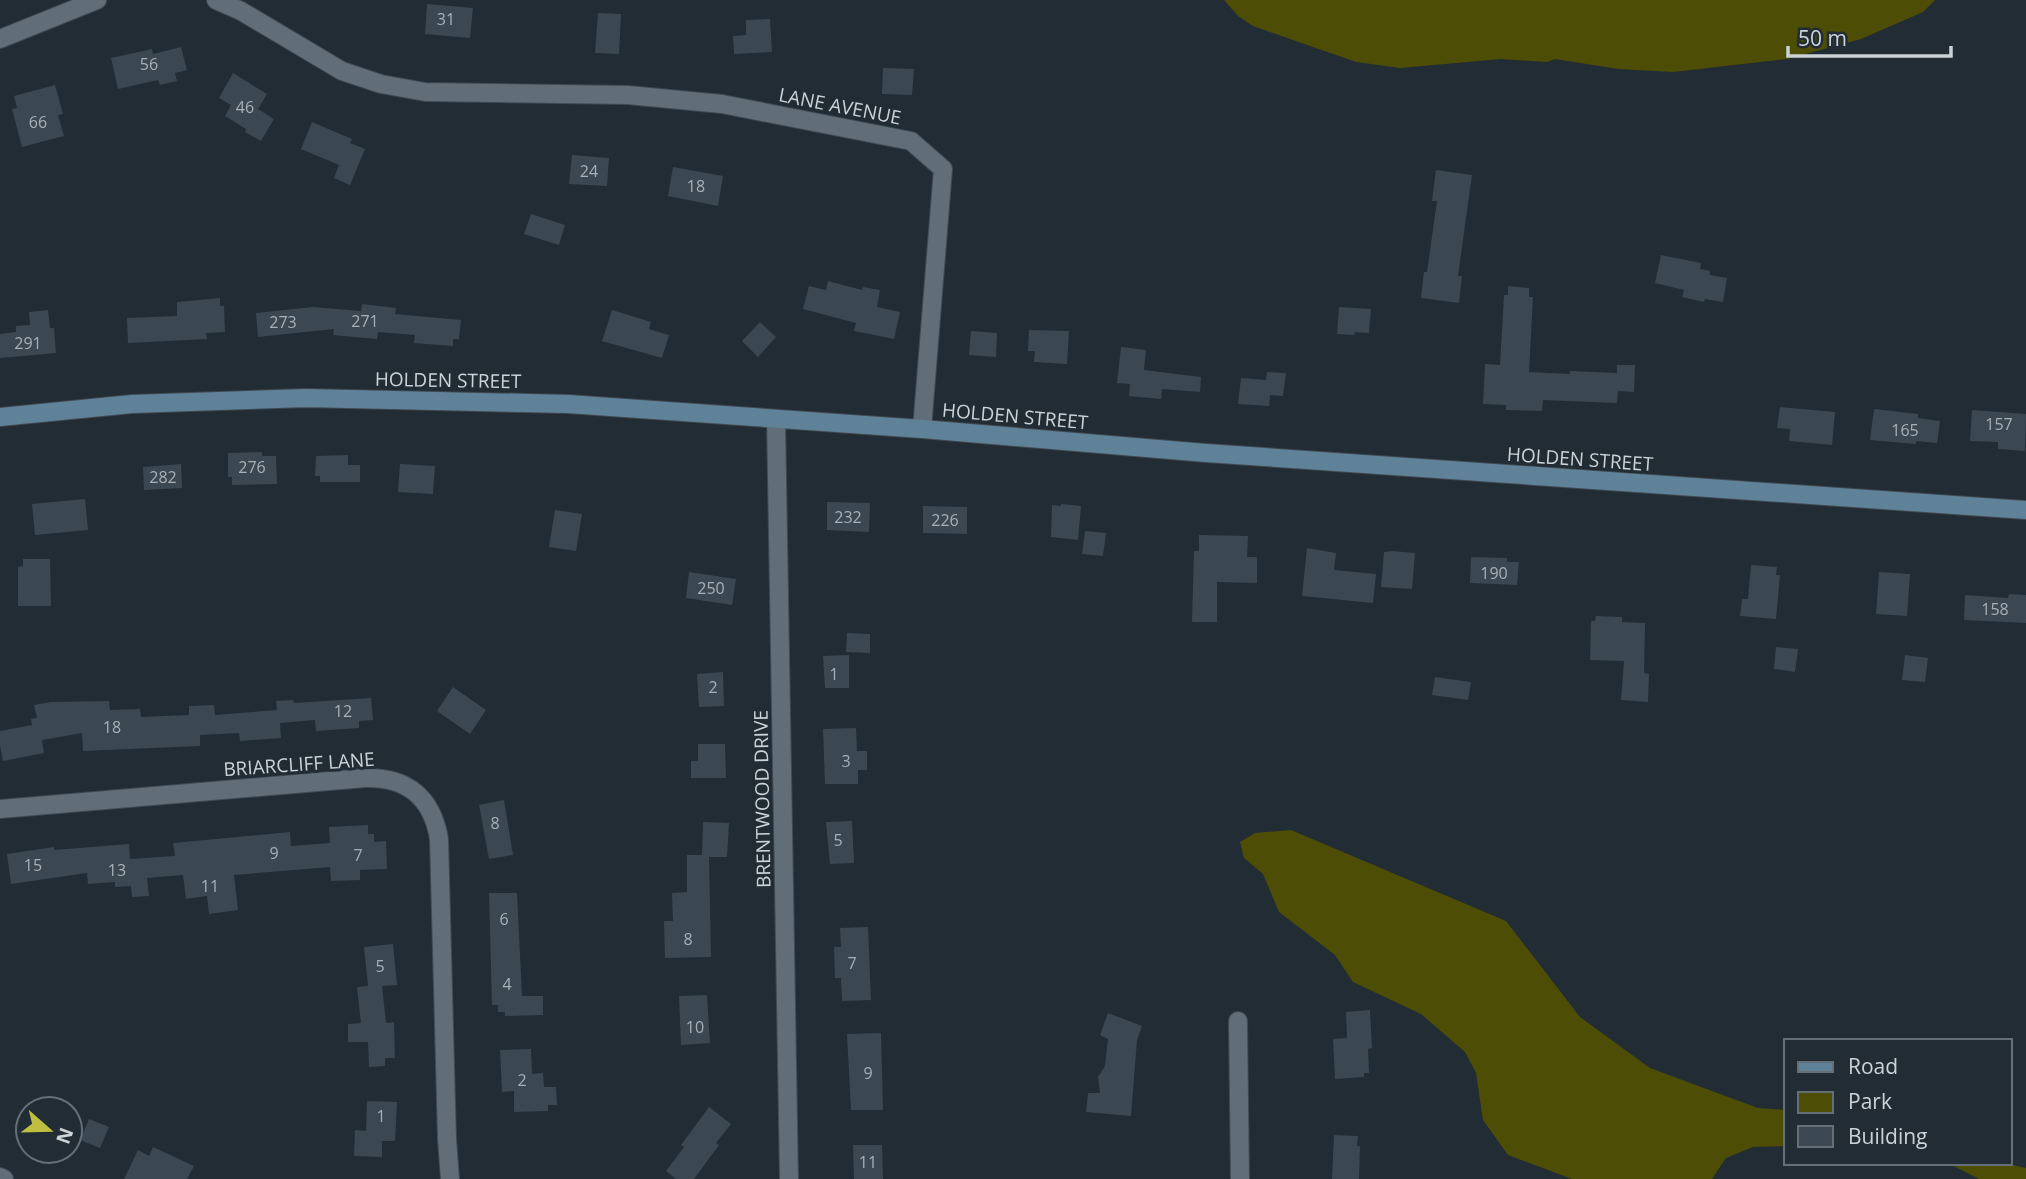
<svg xmlns="http://www.w3.org/2000/svg" width="2026" height="1179" font-family="'Open Sans',sans-serif">
  <rect width="100%" height="100%" fill="#212c34"/>
  <g fill="#4d4d06">
    <polygon points="1224,0 1935,0 1923,12 1861,39 1787,59 1673,72 1618,69 1555,59 1547,62 1501,59 1400,68 1356,62 1253,26 1238,16"/>
    <polygon points="1291,830 1506,921 1580,1017 1650,1068 1758,1108 1786,1110 1786,1146 1753,1147 1726,1158 1712,1179 1572,1179 1508,1155 1483,1120 1476,1073 1465,1052 1421,1014 1353,982 1335,955 1279,912 1263,874 1244,858 1240,842 1255,833"/>
    <polygon points="1948,1163 2004,1163 2026,1168 2026,1179 1979,1179"/>
  </g>
  <g fill="#3c4851">
    <polygon points="427,4 473,8 470,38 425,34"/>
    <polygon points="598,13 621,14 619,54 595,53"/>
    <polygon points="770,19 772,52 734,54 733,36 746,35 746,20"/>
    <polygon points="181,47 187,70 175,73 177,81 160,85 158,80 118,89 111,58 152,49 153,54"/>
    <polygon points="883,68 914,69 912,95 882,94"/>
    <polygon points="233,73 267,94 258,109 274,119 261,141 245,132 246,129 225,116 231,105 219,98"/>
    <polygon points="55,85 63,114 58,115 64,136 22,147 12,109 17,108 14,96"/>
    <polygon points="312,122 352,139 350,143 365,149 350,185 334,178 339,165 301,149"/>
    <polygon points="572,155 609,158 607,186 569,184"/>
    <polygon points="673,167 723,176 718,206 668,196"/>
    <polygon points="1436,170 1472,175 1458,276 1462,276 1459,303 1421,298 1424,272 1427,272 1437,201 1432,201"/>
    <polygon points="531,214 565,225 559,245 524,234"/>
    <polygon points="1661,255 1701,263 1700,269 1710,271 1710,275 1727,278 1723,302 1705,299 1704,302 1682,297 1684,290 1655,283"/>
    <polygon points="828,281 862,290 863,287 880,290 877,307 900,312 894,339 854,331 856,323 803,309 809,286 826,290"/>
    <polygon points="1508,286 1529,288 1529,297 1533,297 1529,372 1570,374 1570,371 1617,373 1617,365 1635,365 1634,392 1618,391 1617,403 1543,400 1542,411 1506,410 1506,405 1483,404 1485,364 1500,365 1504,295 1508,295"/>
    <polygon points="220,298 220,306 224,306 225,332 206,333 207,339 128,343 127,318 177,316 177,302"/>
    <polygon points="362,304 396,308 395,314 461,320 459,339 453,339 453,346 414,343 415,335 378,332 377,339 333,335 334,329 258,337 256,313 313,307 361,311"/>
    <polygon points="1339,307 1371,309 1369,333 1355,332 1354,335 1337,334"/>
    <polygon points="48,310 50,328 54,328 56,353 0,358 0,334 16,332 16,326 30,325 29,312"/>
    <polygon points="612,310 651,322 649,329 669,335 662,358 602,341"/>
    <polygon points="760,322 776,337 758,357 742,341"/>
    <polygon points="1029,330 1069,331 1067,364 1034,362 1035,351 1028,351"/>
    <polygon points="971,331 997,333 996,357 969,355"/>
    <polygon points="1121,347 1146,350 1144,370 1201,377 1200,392 1162,389 1161,399 1129,396 1130,384 1117,383"/>
    <polygon points="1267,372 1286,373 1283,396 1270,395 1269,406 1238,404 1241,378 1266,380"/>
    <polygon points="1780,407 1835,412 1832,445 1789,441 1790,429 1777,428"/>
    <polygon points="1874,409 1918,414 1918,418 1940,421 1937,443 1916,441 1916,444 1870,440"/>
    <polygon points="1972,410 2026,414 2025,451 1998,449 1998,442 1970,441"/>
    <polygon points="262,452 262,456 276,456 277,484 232,485 232,477 228,477 228,453"/>
    <polygon points="348,455 348,465 360,465 360,482 320,482 320,476 315,476 316,456"/>
    <polygon points="181,464 182,488 144,490 143,467"/>
    <polygon points="400,464 435,466 433,494 398,492"/>
    <polygon points="85,499 88,530 35,535 32,504"/>
    <polygon points="827,502 870,503 869,532 827,530"/>
    <polygon points="1061,504 1081,506 1078,540 1051,537 1052,505 1061,506"/>
    <polygon points="923,506 967,507 967,534 923,533"/>
    <polygon points="555,510 582,514 576,551 549,547"/>
    <polygon points="1085,531 1106,533 1103,556 1082,554"/>
    <polygon points="1199,535 1248,536 1247,557 1257,557 1257,583 1217,582 1217,622 1192,622 1194,551 1199,551"/>
    <polygon points="1307,548 1336,553 1334,570 1376,574 1373,603 1302,596"/>
    <polygon points="1392,551 1415,553 1412,589 1381,587 1384,552"/>
    <polygon points="1471,557 1507,558 1507,562 1519,562 1517,585 1470,583"/>
    <polygon points="23,559 50,559 51,606 18,606 18,567 23,566"/>
    <polygon points="1751,565 1777,567 1776,575 1780,575 1776,619 1740,616 1742,599 1748,599"/>
    <polygon points="689,572 736,579 732,605 686,598"/>
    <polygon points="1879,572 1910,574 1907,616 1876,614"/>
    <polygon points="2009,594 2026,595 2026,623 1964,620 1965,595 2008,598"/>
    <polygon points="1596,616 1622,617 1622,622 1645,623 1644,673 1649,674 1648,702 1621,700 1624,661 1590,660 1591,621 1595,621"/>
    <polygon points="847,633 870,634 870,653 846,652"/>
    <polygon points="1776,647 1798,649 1795,672 1774,669"/>
    <polygon points="849,655 849,688 825,688 823,656"/>
    <polygon points="1905,655 1928,658 1925,682 1902,680"/>
    <polygon points="723,672 724,706 699,707 697,674"/>
    <polygon points="1435,677 1471,682 1468,700 1432,695"/>
    <polygon points="453,687 486,710 470,734 437,711"/>
    <polygon points="371,698 373,720 359,721 359,728 316,731 315,720 280,723 281,738 240,741 239,733 200,735 200,746 83,751 82,733 42,740 44,753 3,761 0,746 0,731 32,725 31,719 37,718 34,705 51,702 109,701 110,710 140,709 141,717 189,715 189,706 214,705 215,715 277,710 276,701 293,700 294,703"/>
    <polygon points="856,728 857,751 867,751 867,770 858,770 858,784 825,784 823,729"/>
    <polygon points="698,744 725,744 726,778 691,778 691,761 698,761"/>
    <polygon points="504,800 513,855 489,859 479,805"/>
    <polygon points="852,821 854,863 830,864 826,822"/>
    <polygon points="703,822 729,823 727,857 709,857 711,957 665,958 664,921 673,921 672,893 687,892 687,855 702,855"/>
    <polygon points="368,825 368,834 374,834 374,842 386,841 387,869 360,870 360,880 331,881 330,867 234,875 238,910 209,914 207,896 186,899 183,875 147,878 149,896 132,897 131,886 115,887 115,882 88,884 87,873 11,884 7,854 54,847 54,850 129,844 130,859 175,856 173,843 290,832 291,846 330,843 329,827"/>
    <polygon points="489,893 517,893 522,996 543,996 543,1015 505,1016 505,1012 498,1012 498,1005 492,1005"/>
    <polygon points="868,927 871,1000 842,1001 841,978 835,978 834,947 841,947 840,928"/>
    <polygon points="393,944 397,985 382,986 386,1023 394,1022 395,1058 385,1058 385,1066 369,1067 368,1042 348,1042 348,1024 361,1023 357,987 368,986 364,947"/>
    <polygon points="707,995 710,1043 681,1045 679,996"/>
    <polygon points="1370,1010 1372,1048 1368,1049 1369,1073 1364,1073 1364,1077 1335,1079 1333,1039 1347,1038 1346,1012"/>
    <polygon points="1108,1013 1142,1026 1137,1040 1131,1116 1086,1112 1088,1093 1100,1093 1098,1077 1105,1066 1108,1039 1100,1035"/>
    <polygon points="881,1033 883,1110 851,1110 847,1034"/>
    <polygon points="531,1049 532,1074 543,1073 544,1087 556,1087 557,1105 548,1105 548,1111 514,1112 514,1091 502,1092 500,1050"/>
    <polygon points="367,1101 397,1102 395,1141 382,1141 382,1157 354,1156 355,1130 366,1131"/>
    <polygon points="709,1107 731,1124 716,1143 719,1145 694,1179 676,1179 666,1171 684,1147 681,1145"/>
    <polygon points="89,1119 109,1127 100,1148 80,1140"/>
    <polygon points="1334,1135 1358,1136 1357,1146 1360,1146 1359,1179 1332,1179"/>
    <polygon points="853,1145 882,1145 883,1179 854,1179"/>
    <polygon points="153,1147 194,1166 187,1179 124,1179 138,1150 149,1156"/>
  </g>
  <g fill="none" stroke-linecap="round" stroke-linejoin="round">
    <g stroke="#404951" stroke-width="20">
      <g id="minor">
        <polyline points="216,0 241,11 342,71 381,84 425,92 628,95 722,104 911,141 943,169 922,429"/>
        <polyline points="0,39 97,0"/>
        <polyline points="776,419 789,1179"/>
        <path d="M0,809L365,778C407,777 432,797 439,839L447,1139L450,1179"/>
        <polyline points="1238,1021 1240,1179"/>
        <polyline points="0,1177 4,1179"/>
      </g>
    </g>
    <g stroke="#404951" stroke-width="20">
      <polyline id="secondary" points="0,417 132,404 306,398 568,404 922,429 1206,453 2026,510"/>
    </g>
    <use href="#minor" stroke="#616e77" stroke-width="18"/>
    <use href="#secondary" stroke="#608299" stroke-width="18"/>
  </g>
  <g text-anchor="middle" dominant-baseline="central" stroke-width="6" stroke-linejoin="round" paint-order="stroke">
    <g font-size="16" fill="#a8b0b6">
      <text x="446" y="19">31</text>
      <text x="149" y="64">56</text>
      <text x="245" y="107">46</text>
      <text x="38" y="122">66</text>
      <text x="589" y="171">24</text>
      <text x="696" y="186">18</text>
      <text x="365" y="321">271</text>
      <text x="283" y="322">273</text>
      <text x="28" y="343">291</text>
      <text x="1999" y="424">157</text>
      <text x="1905" y="430">165</text>
      <text x="252" y="467">276</text>
      <text x="163" y="477">282</text>
      <text x="848" y="517">232</text>
      <text x="945" y="520">226</text>
      <text x="1494" y="573">190</text>
      <text x="711" y="588">250</text>
      <text x="1995" y="609">158</text>
      <text x="834" y="674">1</text>
      <text x="713" y="687">2</text>
      <text x="343" y="711">12</text>
      <text x="112" y="727">18</text>
      <text x="846" y="761">3</text>
      <text x="495" y="823">8</text>
      <text x="838" y="840">5</text>
      <text x="274" y="853">9</text>
      <text x="358" y="855">7</text>
      <text x="33" y="865">15</text>
      <text x="117" y="870">13</text>
      <text x="210" y="886">11</text>
      <text x="504" y="919">6</text>
      <text x="688" y="939">8</text>
      <text x="852" y="963">7</text>
      <text x="380" y="966">5</text>
      <text x="507" y="984">4</text>
      <text x="695" y="1027">10</text>
      <text x="868" y="1073">9</text>
      <text x="522" y="1080">2</text>
      <text x="381" y="1116">1</text>
      <text x="868" y="1162">11</text>
    </g>
    <g font-size="19" fill="#ccd3d8" stroke="#212c34">
      <text transform="translate(840 106) rotate(11)">LANE AVENUE</text>
      <text transform="translate(448 380) rotate(1)">HOLDEN STREET</text>
      <text transform="translate(1015 416) rotate(5)">HOLDEN STREET</text>
      <text transform="translate(1580 459) rotate(4)">HOLDEN STREET</text>
      <text transform="translate(299 764) rotate(-4)">BRIARCLIFF LANE</text>
      <text transform="translate(762 799) rotate(-91)">BRENTWOOD DRIVE</text>
    </g>
  </g>
  <rect x="1784" y="1039" width="228" height="126" fill="#212c34" stroke="#656f76" stroke-width="2"/>
  <rect x="1798" y="1062" width="35" height="10" fill="#608299" stroke="#656f76" stroke-width="2"/>
  <text x="1848" y="1074" font-size="21" fill="#ccd3d8">Road</text>
  <rect x="1798" y="1092" width="35" height="21" fill="#4d4d06" stroke="#656f76" stroke-width="2"/>
  <text x="1848" y="1109" font-size="21" fill="#ccd3d8">Park</text>
  <rect x="1798" y="1126" width="35" height="21" fill="#3c4851" stroke="#656f76" stroke-width="2"/>
  <text x="1848" y="1144" font-size="21" fill="#ccd3d8">Building</text>
  <g transform="translate(49 1130) rotate(110)"><circle r="33" fill="#212c34" stroke="#656f76" stroke-width="2"/>
  <path d="M0-5L12 26L0 18L-12 26Z" fill="#bfbe41"/>
  <text y="-10" font-size="19" font-weight="bold" text-anchor="middle" fill="#ccd3d8">N</text>
  </g>
  <path d="M1788 46v10h163v-10" fill="none" stroke="#ccd3d8" stroke-width="3.5"/>
  <text x="1798" y="46" font-size="21" fill="#ccd3d8" stroke="#212c34" stroke-width="5" paint-order="stroke">50 m</text>
</svg>
